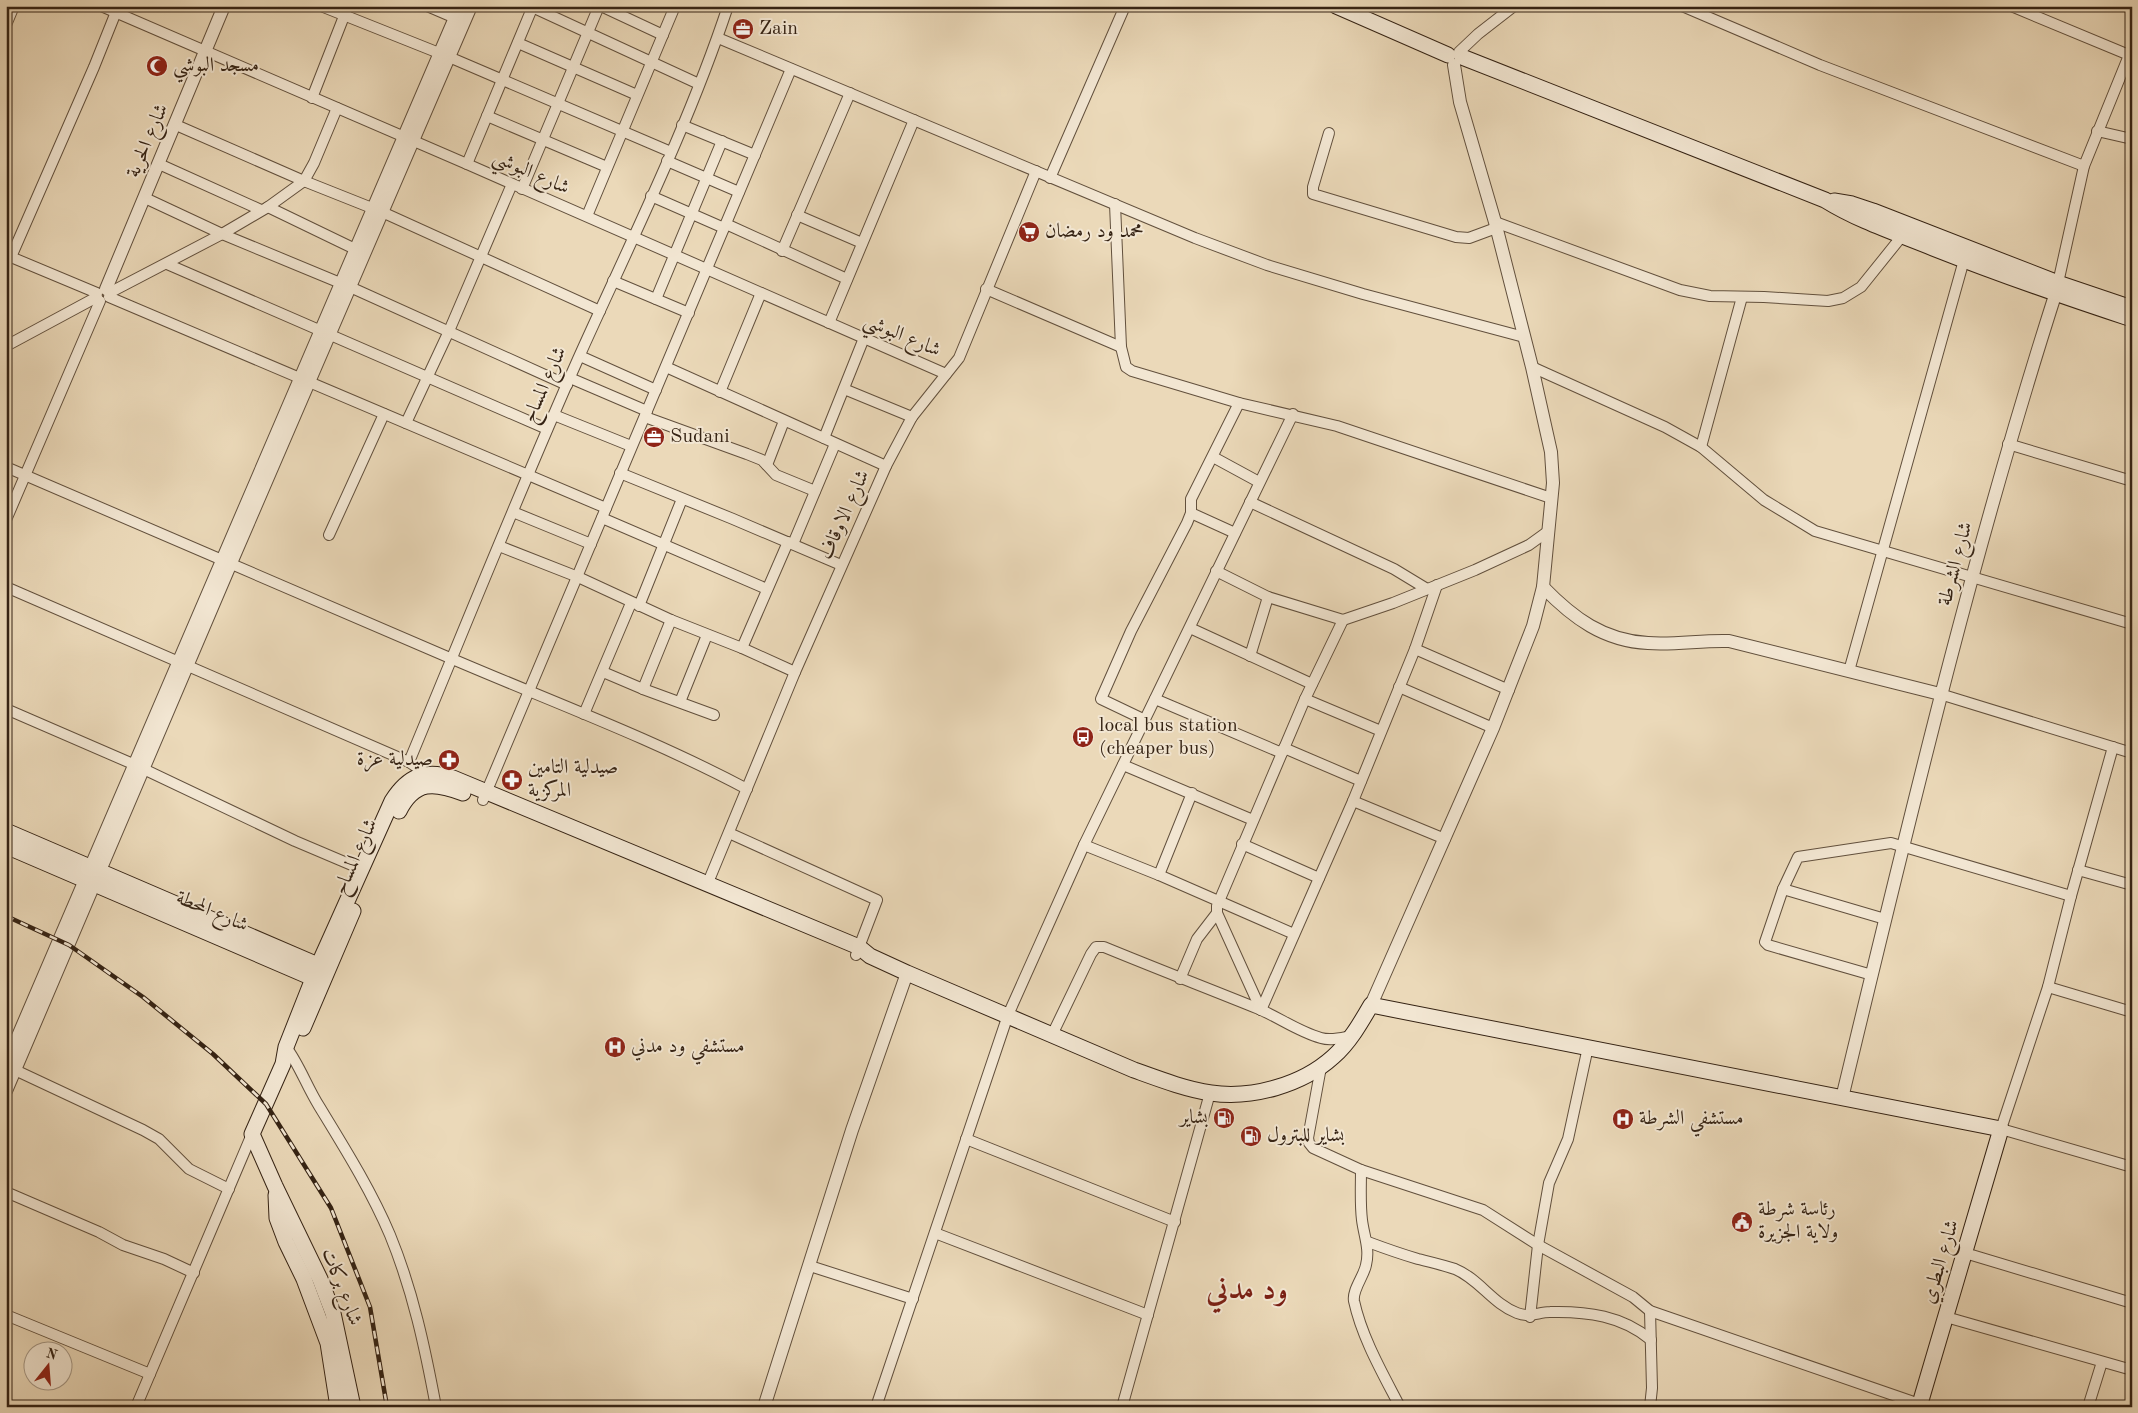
<svg xmlns="http://www.w3.org/2000/svg" width="2138" height="1413" font-family="'Old Standard TT',Amiri,serif">
  <rect width="100%" height="100%" fill="#ebd9b9"/>
  <filter id="stains"><feTurbulence type="fractalNoise" baseFrequency=".004" numOctaves="4"/><feColorMatrix values="0 0 0 0 .2 0 0 0 0 .09 0 0 0 0 .02 0 0 0 .5 -.17"/></filter>
  <radialGradient id="worn" r=".72"><stop offset=".6" stop-color="#630" stop-opacity="0"/><stop offset="1" stop-color="#630" stop-opacity=".3"/></radialGradient>
  <g fill="none" stroke-linecap="round" stroke-linejoin="round">
    <g stroke="#62503d" stroke-width="12">
      <g id="minor">
        <polyline points="101,6 467,164 946,374"/>
        <polyline points="321,6 449,57 671,152"/>
        <polyline points="427,6 455,18"/>
        <polyline points="530,6 699,84"/>
        <polyline points="601,6 663,35"/>
        <polyline points="1682,6 1820,65 2084,166"/>
        <polyline points="2011,6 2129,55"/>
        <polyline points="6,25 14,6"/>
        <polyline points="718,38 1195,238 1267,265 1363,294 1524,337"/>
        <polyline points="518,43 637,95"/>
        <polyline points="1459,52 1478,34 1514,6"/>
        <polyline points="312,98 348,6"/>
        <polyline points="487,116 607,167"/>
        <polyline points="176,125 304,181 382,212 600,311"/>
        <polyline points="682,125 755,155"/>
        <polyline points="2097,131 2132,139"/>
        <polyline points="1329,133 1313,187 1313,194 1456,237 1469,238 1496,228"/>
        <polyline points="667,161 739,192"/>
        <polyline points="159,164 261,210"/>
        <polyline points="467,164 533,6"/>
        <polyline points="1050,178 1125,6"/>
        <polyline points="522,189 599,6"/>
        <polyline points="651,196 724,228"/>
        <polyline points="145,198 222,234 350,287 567,385"/>
        <polyline points="1115,204 1121,347 1126,367 1132,371 1239,403 1337,426 1551,498"/>
        <polyline points="268,207 355,249"/>
        <polyline points="797,215 862,243"/>
        <polyline points="587,216 675,6"/>
        <polyline points="1495,222 1680,290 1710,296 1764,297 1828,301 1843,298 1861,287 1902,236"/>
        <polyline points="726,224 847,279"/>
        <polyline points="782,251 850,93"/>
        <polyline points="6,255 97,293"/>
        <polyline points="11,257 94,67 118,7"/>
        <polyline points="167,264 547,429"/>
        <polyline points="613,281 689,313"/>
        <polyline points="2058,283 2084,166 2132,48"/>
        <polyline points="986,289 1121,347"/>
        <polyline points="109,293 222,234 268,207 304,181 314,163 337,108"/>
        <polyline points="109,297 606,508"/>
        <polyline points="656,299 722,141"/>
        <polyline points="829,323 914,120"/>
        <polyline points="6,346 97,297"/>
        <polyline points="580,356 656,390"/>
        <polyline points="666,367 886,466"/>
        <polyline points="1532,367 1665,427 1701,447 1764,500 1815,531 2132,624"/>
        <polyline points="570,378 647,411"/>
        <polyline points="844,389 912,417"/>
        <polyline points="720,392 761,293"/>
        <polyline points="554,415 631,446"/>
        <polyline points="645,417 747,454 762,460 776,475 815,491"/>
        <polyline points="406,423 449,331 512,184"/>
        <polyline points="824,438 864,338"/>
        <polyline points="2008,444 2132,481"/>
        <polyline points="1701,447 1742,297"/>
        <polyline points="1213,457 1259,482"/>
        <polyline points="767,465 784,421"/>
        <path d="M6,467C154,530 302,595 450,658C550,701 651,738 747,789"/>
        <polyline points="620,473 733,519 841,565"/>
        <polyline points="1250,502 1394,569 1427,589"/>
        <polyline points="513,512 591,544"/>
        <polyline points="1191,513 1235,533"/>
        <polyline points="602,518 767,589"/>
        <polyline points="6,520 100,301"/>
        <polyline points="329,535 384,414"/>
        <polyline points="793,544 835,444"/>
        <polyline points="499,546 578,577 671,620 742,648 795,672"/>
        <polyline points="1216,571 1268,597 1343,620 1393,603 1475,570 1529,545 1547,532"/>
        <polyline points="6,587 409,762 427,774 428,777"/>
        <polyline points="639,606 682,499"/>
        <polyline points="1190,628 1312,684"/>
        <polyline points="742,648 788,542"/>
        <polyline points="1415,649 1509,690"/>
        <polyline points="1250,656 1268,597"/>
        <polyline points="1849,671 1964,260"/>
        <polyline points="603,672 643,689 714,715"/>
        <polyline points="1399,687 1493,728"/>
        <polyline points="643,689 671,620"/>
        <polyline points="1940,694 2132,753"/>
        <polyline points="1155,699 1282,753"/>
        <polyline points="1305,699 1381,731"/>
        <polyline points="680,702 707,635"/>
        <polyline points="6,709 133,764 295,841 361,869"/>
        <polyline points="584,714 631,603"/>
        <polyline points="1145,720 1101,699 1131,631 1187,523 1191,513 1191,499 1239,403"/>
        <polyline points="2113,747 2071,896 2048,987 2001,1129 2132,1167"/>
        <polyline points="1284,748 1361,781"/>
        <path d="M409,762C465,627 519,492 578,359C630,243 688,127 728,6"/>
        <polyline points="1123,765 1253,820"/>
        <polyline points="483,800 791,69"/>
        <polyline points="1353,801 1445,839"/>
        <polyline points="729,833 877,900 856,955"/>
        <polyline points="1242,844 1319,878"/>
        <polyline points="1084,845 1159,875 1294,934"/>
        <polyline points="2078,870 2132,885"/>
        <polyline points="1159,875 1192,793"/>
        <polyline points="707,885 795,672 886,466 912,417 959,358 1036,171"/>
        <polyline points="1783,889 1885,919"/>
        <polyline points="1872,975 1768,945 1765,942 1783,889 1798,857 1891,843 2071,896"/>
        <polyline points="1180,979 1197,939 1217,913"/>
        <polyline points="2048,987 2132,1012"/>
        <polyline points="1261,1010 1353,801 1415,649 1437,585"/>
        <polyline points="1261,1010 1217,913 1217,906 1305,699 1343,620"/>
        <path d="M1052,1035L1091,954L1096,947H1104C1155,968 1207,988 1259,1009C1280,1018 1299,1032 1321,1038C1331,1041 1341,1038 1351,1036"/>
        <path d="M286,1047C299,1064 307,1087 319,1106C344,1147 371,1190 390,1235C413,1291 425,1348 436,1407"/>
        <polyline points="1321,1067 1308,1138 1309,1143 1313,1148 1361,1170 1483,1210 1538,1245 1633,1297 1650,1311 1928,1407"/>
        <polyline points="15,1070 143,1130 159,1139 189,1169 229,1189"/>
        <polyline points="966,1139 1175,1222"/>
        <path d="M1361,1170C1361,1186 1360,1204 1362,1220C1364,1236 1370,1249 1366,1265C1364,1276 1352,1290 1354,1301C1362,1338 1383,1374 1400,1407"/>
        <polyline points="6,1192 99,1232 123,1245 164,1259 194,1273"/>
        <polyline points="935,1233 1148,1315"/>
        <path d="M1368,1242C1384,1248 1401,1254 1418,1259C1430,1262 1443,1265 1455,1269C1479,1279 1493,1304 1517,1313C1530,1318 1538,1312 1550,1312C1587,1311 1623,1316 1651,1340"/>
        <polyline points="1965,1253 2132,1303"/>
        <polyline points="810,1266 913,1299"/>
        <polyline points="1650,1311 1652,1388 1650,1407"/>
        <polyline points="6,1315 150,1374 252,1134"/>
        <polyline points="1530,1317 1538,1245 1549,1183 1568,1139 1588,1047"/>
        <polyline points="1946,1317 2132,1370"/>
        <polyline points="136,1407 150,1374"/>
        <polyline points="876,1407 1008,1015 1084,845 1293,414"/>
        <polyline points="1122,1407 1210,1093"/>
        <polyline points="2088,1407 2102,1362"/>
      </g>
    </g>
    <g stroke="#62503d" stroke-width="14">
      <g id="tertiary">
        <polyline points="106,289 224,6"/>
        <path d="M1543,587C1573,618 1604,641 1648,643C1675,645 1702,640 1729,641L1940,694"/>
        <polyline points="1371,1005 1493,728 1533,626 1543,587 1553,483 1551,452 1532,367 1495,222 1460,102 1454,65"/>
        <polyline points="6,1064 460,6"/>
        <polyline points="6,1091 231,563 471,6"/>
        <path d="M1842,1098C1908,825 1972,553 2058,286"/>
        <polyline points="764,1407 852,1130 907,973"/>
      </g>
    </g>
    <g stroke="#352314" stroke-width="17">
      <g id="secondary">
        <polyline points="1336,6 1448,55"/>
        <path d="M1462,57L1825,200C1859,221 1896,233 1933,248C1999,274 2065,297 2132,319"/>
        <polyline points="1834,201 1852,204 1873,211 2058,283 2132,308"/>
        <path d="M399,811C415,780 434,782 463,793"/>
        <polyline points="6,831 327,969"/>
        <polyline points="6,846 322,982"/>
        <polyline points="303,1028 353,911"/>
        <polyline points="276,1195 277,1218 286,1242 304,1279 328,1343 338,1407"/>
        <path d="M353,1407L333,1313L320,1279L275,1186L252,1134L283,1064L286,1047L318,966L392,801C408,776 425,769 453,778L859,947L870,956L907,973L1134,1070C1159,1079 1185,1089 1211,1093C1252,1099 1302,1085 1333,1057C1349,1043 1360,1024 1371,1005L2001,1129L1919,1407"/>
      </g>
    </g>
    <use href="#minor" stroke="#f2e6d2" stroke-width="10"/>
    <use href="#tertiary" stroke="#f2e6d2" stroke-width="12"/>
    <use href="#secondary" stroke="#f2e6d2" stroke-width="15"/>
    <g stroke="#352314" stroke-width="4.5">
      <polyline id="rail" points="6,916 69,945 143,997 213,1054 266,1104 331,1208 370,1307 387,1407"/>
    </g>
    <use href="#rail" stroke="#f2e6d2" stroke-width="2.5" stroke-dasharray="8" stroke-linecap="butt"/>
  </g>
  <defs>
    <g id="office-disc" transform="scale(1.125)"><circle r="9.5" fill="#8f2418" stroke="#f2e6d2"/><path d="M-6-3h4V-5.5h4V-3h4V5H-6ZM-1-4.5V-3h2v-1.5ZM-6 0V1H6V0Z" fill="#fff"/></g>
    <g id="mosque-disc" transform="scale(1.125)"><circle r="9.5" fill="#8f2418" stroke="#f2e6d2"/><path d="M3.5-4.9A6 6 0 1 0 3.5 4.9A5 5 0 1 1 3.5-4.9Z" fill="#fff"/></g>
    <g id="supermarket-disc" transform="scale(1.125)"><circle r="9.5" fill="#8f2418" stroke="#f2e6d2"/><path d="M-6-5.5h2.5l.6 2H6L4.5 2H-2.5L-4.4-4H-6ZM-1.5 3.2a1.3 1.3 0 1 0 .1 0ZM3 3.2a1.3 1.3 0 1 0 .1 0Z" fill="#fff"/></g>
    <g id="bus-disc" transform="scale(1.125)"><circle r="9.5" fill="#8f2418" stroke="#f2e6d2"/><path d="M-5-6H5V4H4V6H2V4H-2V6H-4V4H-5ZM-3.5-4V0h7V-4ZM-3.5 1.2v1.5H-2V1.2ZM2 1.2v1.5H3.5V1.2Z" fill="#fff"/></g>
    <g id="pharmacy-disc" transform="scale(1.125)"><circle r="9.5" fill="#8f2418" stroke="#f2e6d2"/><path d="M-2-6h4v4h4v4h-4v4h-4v-4h-4v-4h4Z" fill="#fff"/></g>
    <g id="hospital-disc" transform="scale(1.125)"><circle r="9.5" fill="#8f2418" stroke="#f2e6d2"/><path d="M-5-5h3v3.5h4V-5h3V5h-3V1.5h-4V5h-3Z" fill="#fff"/></g>
    <g id="fuel-disc" transform="scale(1.125)"><circle r="9.5" fill="#8f2418" stroke="#f2e6d2"/><path d="M-5.5-6h7V0h2V4h1.3V-2.5L3-4.5l.8-.8L6-3V5H2.5V1h-1V6h-7ZM-4.2-4.7v3.2H.2V-4.7Z" fill="#fff"/></g>
    <g id="civic-disc" transform="scale(1.125)"><circle r="9.5" fill="#8f2418" stroke="#f2e6d2"/><path d="M-.6-6.5H3V-4.5H.6V-3L4-1V1h2V6H-6V1h2V-1L-.6-3ZM-1.2 2.5V6h2.4V2.5Z" fill="#fff"/></g>
  </defs>
  <g fill-rule="evenodd">
    <use href="#office-disc" x="743" y="29"/>
    <use href="#mosque-disc" x="157" y="66"/>
    <use href="#supermarket-disc" x="1029" y="232"/>
    <use href="#office-disc" x="654" y="437"/>
    <use href="#bus-disc" x="1083" y="737"/>
    <use href="#pharmacy-disc" x="449" y="760"/>
    <use href="#pharmacy-disc" x="512" y="780"/>
    <use href="#hospital-disc" x="615" y="1047"/>
    <use href="#fuel-disc" x="1224" y="1118"/>
    <use href="#hospital-disc" x="1623" y="1119"/>
    <use href="#fuel-disc" x="1251" y="1136"/>
    <use href="#civic-disc" x="1742" y="1222"/>
  </g>
  <g text-anchor="middle" dominant-baseline="central" stroke-width="4" stroke-linejoin="round" paint-order="stroke">
    <g font-size="20" fill="#352314" stroke="#f2e6d2" text-anchor="start">
      <text x="759" y="29">Zain</text>
      <text x="173" y="66">مسجد البوشي</text>
      <text x="1045" y="232">محمد ود رمضان</text>
      <text x="670" y="437">Sudani</text>
      <text x="1099" y="726">local bus station<tspan x="1099" dy="23">(cheaper bus)</tspan></text>
      <text x="433" y="760" text-anchor="end">صيدلية عزة</text>
      <text x="528" y="768">صيدلية التامين<tspan x="528" dy="23">المركزية</tspan></text>
      <text x="631" y="1047">مستشفي ود مدني</text>
      <text x="1208" y="1118" text-anchor="end">بشاير</text>
      <text x="1639" y="1119">مستشفي الشرطة</text>
      <text x="1267" y="1136">بشاير للبترول</text>
      <text x="1758" y="1210">رئاسة شرطة<tspan x="1758" dy="23">ولاية الجزيرة</tspan></text>
    </g>
    <g font-size="20" fill="#352314" stroke="#f2e6d2">
      <text transform="translate(148 141) rotate(-67)">شارع الحرية</text>
      <text transform="translate(531 173) rotate(24)">شارع البوشي</text>
      <text transform="translate(902 336) rotate(23)">شارع البوشي</text>
      <text transform="translate(545 385) rotate(-66)">شارع المساح</text>
      <text transform="translate(845 515) rotate(-66)">شارع الاوقاف</text>
      <text transform="translate(1956 564) rotate(-75)">شارع الشرطة</text>
      <text transform="translate(356 857) rotate(-66)">شارع المساح</text>
      <text transform="translate(212 912) rotate(23)">شارع المحطة</text>
      <text transform="translate(1941 1262) rotate(-73)">شارع البطري</text>
      <text transform="translate(341 1287) rotate(69)">شارع بركات</text>
    </g>
    <g font-size="30" font-weight="bold" fill="#7a1f14" stroke="#f2e6d2">
      <text x="1247" y="1291">ود مدني</text>
    </g>
  </g>
  <rect width="2138" height="1413" fill="none" stroke="#ebd9b9" stroke-width="25"/>
  <rect x="8" y="8" width="2123" height="1398" fill="none" stroke="#352314" stroke-width="2.5"/>
  <rect x="12" y="12" width="2113" height="1388" fill="none" stroke="#352314"/>
  <g transform="translate(48 1366) rotate(17)"><circle r="24" fill="#f2e6d2" stroke="#a69886"/>
  <path d="M0-4L9 19L0 12L-9 19Z" fill="#8f2418"/>
  <text y="-8" font-size="14" font-weight="bold" text-anchor="middle" fill="#352314">N</text>
  </g>
  <rect width="100%" height="100%" filter="url(#stains)"/>
  <rect width="100%" height="100%" fill="url(#worn)"/>
</svg>
